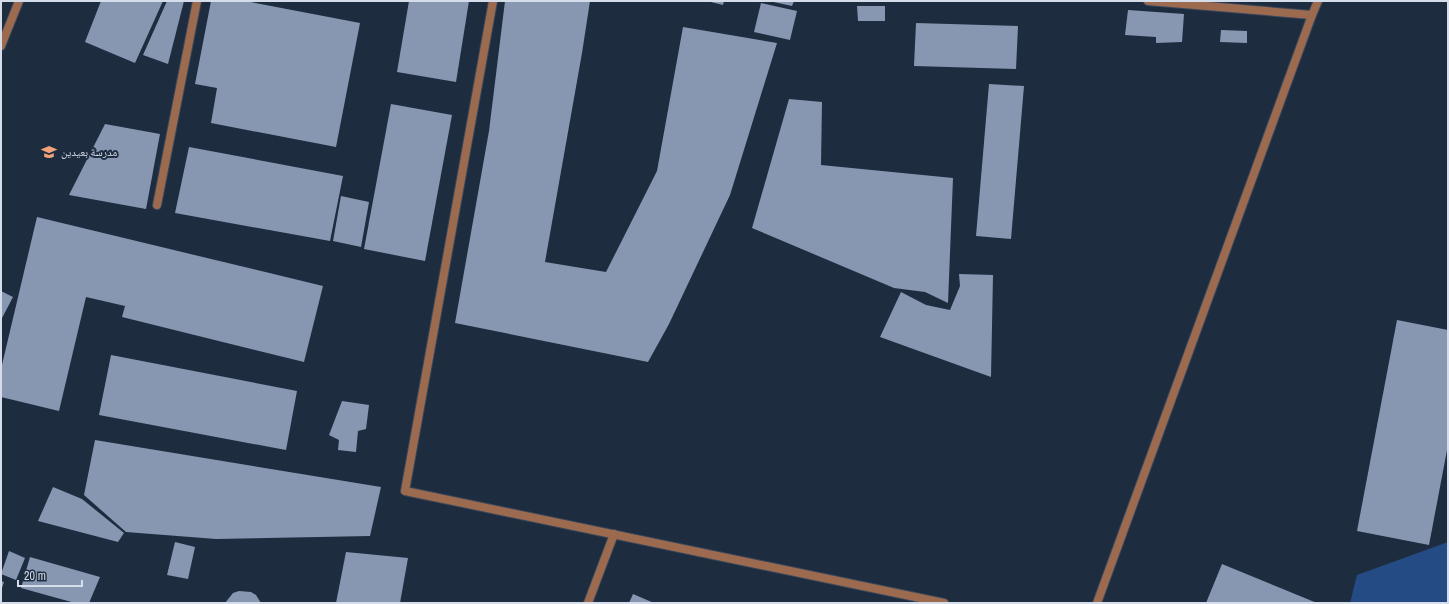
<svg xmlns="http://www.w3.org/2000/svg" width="1449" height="604" font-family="'Archivo Narrow','Noto Naskh Arabic',sans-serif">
  <rect width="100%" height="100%" fill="#1e2c40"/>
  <polygon fill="#254b84" points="1448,542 1448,603 1350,603 1357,575"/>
  <g fill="#8797b1">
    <polygon points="101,1 163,1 135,63 85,42"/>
    <polygon points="167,1 184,1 168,64 143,55"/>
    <polygon points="211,1 245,1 360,23 336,147 211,123 217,88 195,84"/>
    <polygon points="409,1 469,1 456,82 397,72"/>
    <polygon points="505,1 590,1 582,53 545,262 606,272 657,171 683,27 777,43 730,195 669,324 648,362 455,323 489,131"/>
    <polygon points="707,1 724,1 723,5"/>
    <polygon points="769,1 794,1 792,6"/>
    <polygon points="761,3 797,11 790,40 754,32"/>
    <polygon points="857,6 885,6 885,21 858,21"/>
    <polygon points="1128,10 1184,14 1182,42 1156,43 1156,37 1125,35"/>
    <polygon points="916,23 1018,26 1016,69 914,66"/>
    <polygon points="1221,30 1247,31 1247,43 1220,42"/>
    <polygon points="989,84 1024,86 1011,239 976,236"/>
    <polygon points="789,99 822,102 821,165 953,178 948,303 925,292 894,288 752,228"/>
    <polygon points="391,104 452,115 425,261 364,249"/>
    <polygon points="105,124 160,134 146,209 69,195"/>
    <polygon points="189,147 343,176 330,241 175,213"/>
    <polygon points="341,196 369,202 361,247 333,241"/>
    <polygon points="37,217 323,286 304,362 122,317 125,306 86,297 59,411 1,397 1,369"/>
    <polygon points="959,274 993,275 991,377 880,337 901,292 926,305 950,310 960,286"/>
    <polygon points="1,291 13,297 1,320"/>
    <polygon points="1397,320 1448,330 1448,445 1429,545 1357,531"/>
    <polygon points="111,355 297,391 286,450 99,415"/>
    <polygon points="342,401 369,405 366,429 358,431 356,452 338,450 339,440 329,435"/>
    <polygon points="95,440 381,487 370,536 216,539 126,532 84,495"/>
    <polygon points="53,487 82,499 124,533 118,542 38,521"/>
    <polygon points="175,542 195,547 188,579 167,575"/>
    <polygon points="9,551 25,558 16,580 1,574"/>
    <polygon points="346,552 408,558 400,603 336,603"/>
    <polygon points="30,557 100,577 89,603 75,603 21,588"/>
    <polygon points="1222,564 1317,603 1206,603"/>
    <polygon points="1,581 4,582 1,591"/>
    <polygon points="239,591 251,592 256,595 261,603 225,603 233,593"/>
    <polygon points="633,594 654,603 629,603"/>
  </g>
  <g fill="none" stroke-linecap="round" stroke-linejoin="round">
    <g stroke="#3b485b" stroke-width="10">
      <g id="minor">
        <polyline points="493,1 405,491 944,603"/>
        <polyline points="1148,1 1312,15"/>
        <polyline points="1,46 19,1"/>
        <polyline points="157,205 197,1"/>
        <polyline points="588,603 614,534"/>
        <polyline points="1097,603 1312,15 1318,1"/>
      </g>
    </g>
    <use href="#minor" stroke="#9c6a4f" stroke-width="8"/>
  </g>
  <defs>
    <g id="school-bare" transform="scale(1.2)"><path d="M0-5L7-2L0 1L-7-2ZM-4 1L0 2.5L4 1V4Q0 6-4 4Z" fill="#f0a278" stroke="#1e2c40" stroke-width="2.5" paint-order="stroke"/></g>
  </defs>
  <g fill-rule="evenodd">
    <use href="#school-bare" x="49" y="152"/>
  </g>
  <g text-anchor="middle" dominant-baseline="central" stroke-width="4" stroke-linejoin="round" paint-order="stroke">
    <g font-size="11" fill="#d5ddeb" stroke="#1e2c40" text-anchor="start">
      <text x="61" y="152">مدرسة بعيدين</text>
    </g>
  </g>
  <rect width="1449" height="604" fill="none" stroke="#d5ddeb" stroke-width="4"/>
  <path d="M18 580v6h64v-6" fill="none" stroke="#d5ddeb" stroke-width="2"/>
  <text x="24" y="580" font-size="12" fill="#d5ddeb" stroke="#1e2c40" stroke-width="3" paint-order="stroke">20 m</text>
</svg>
